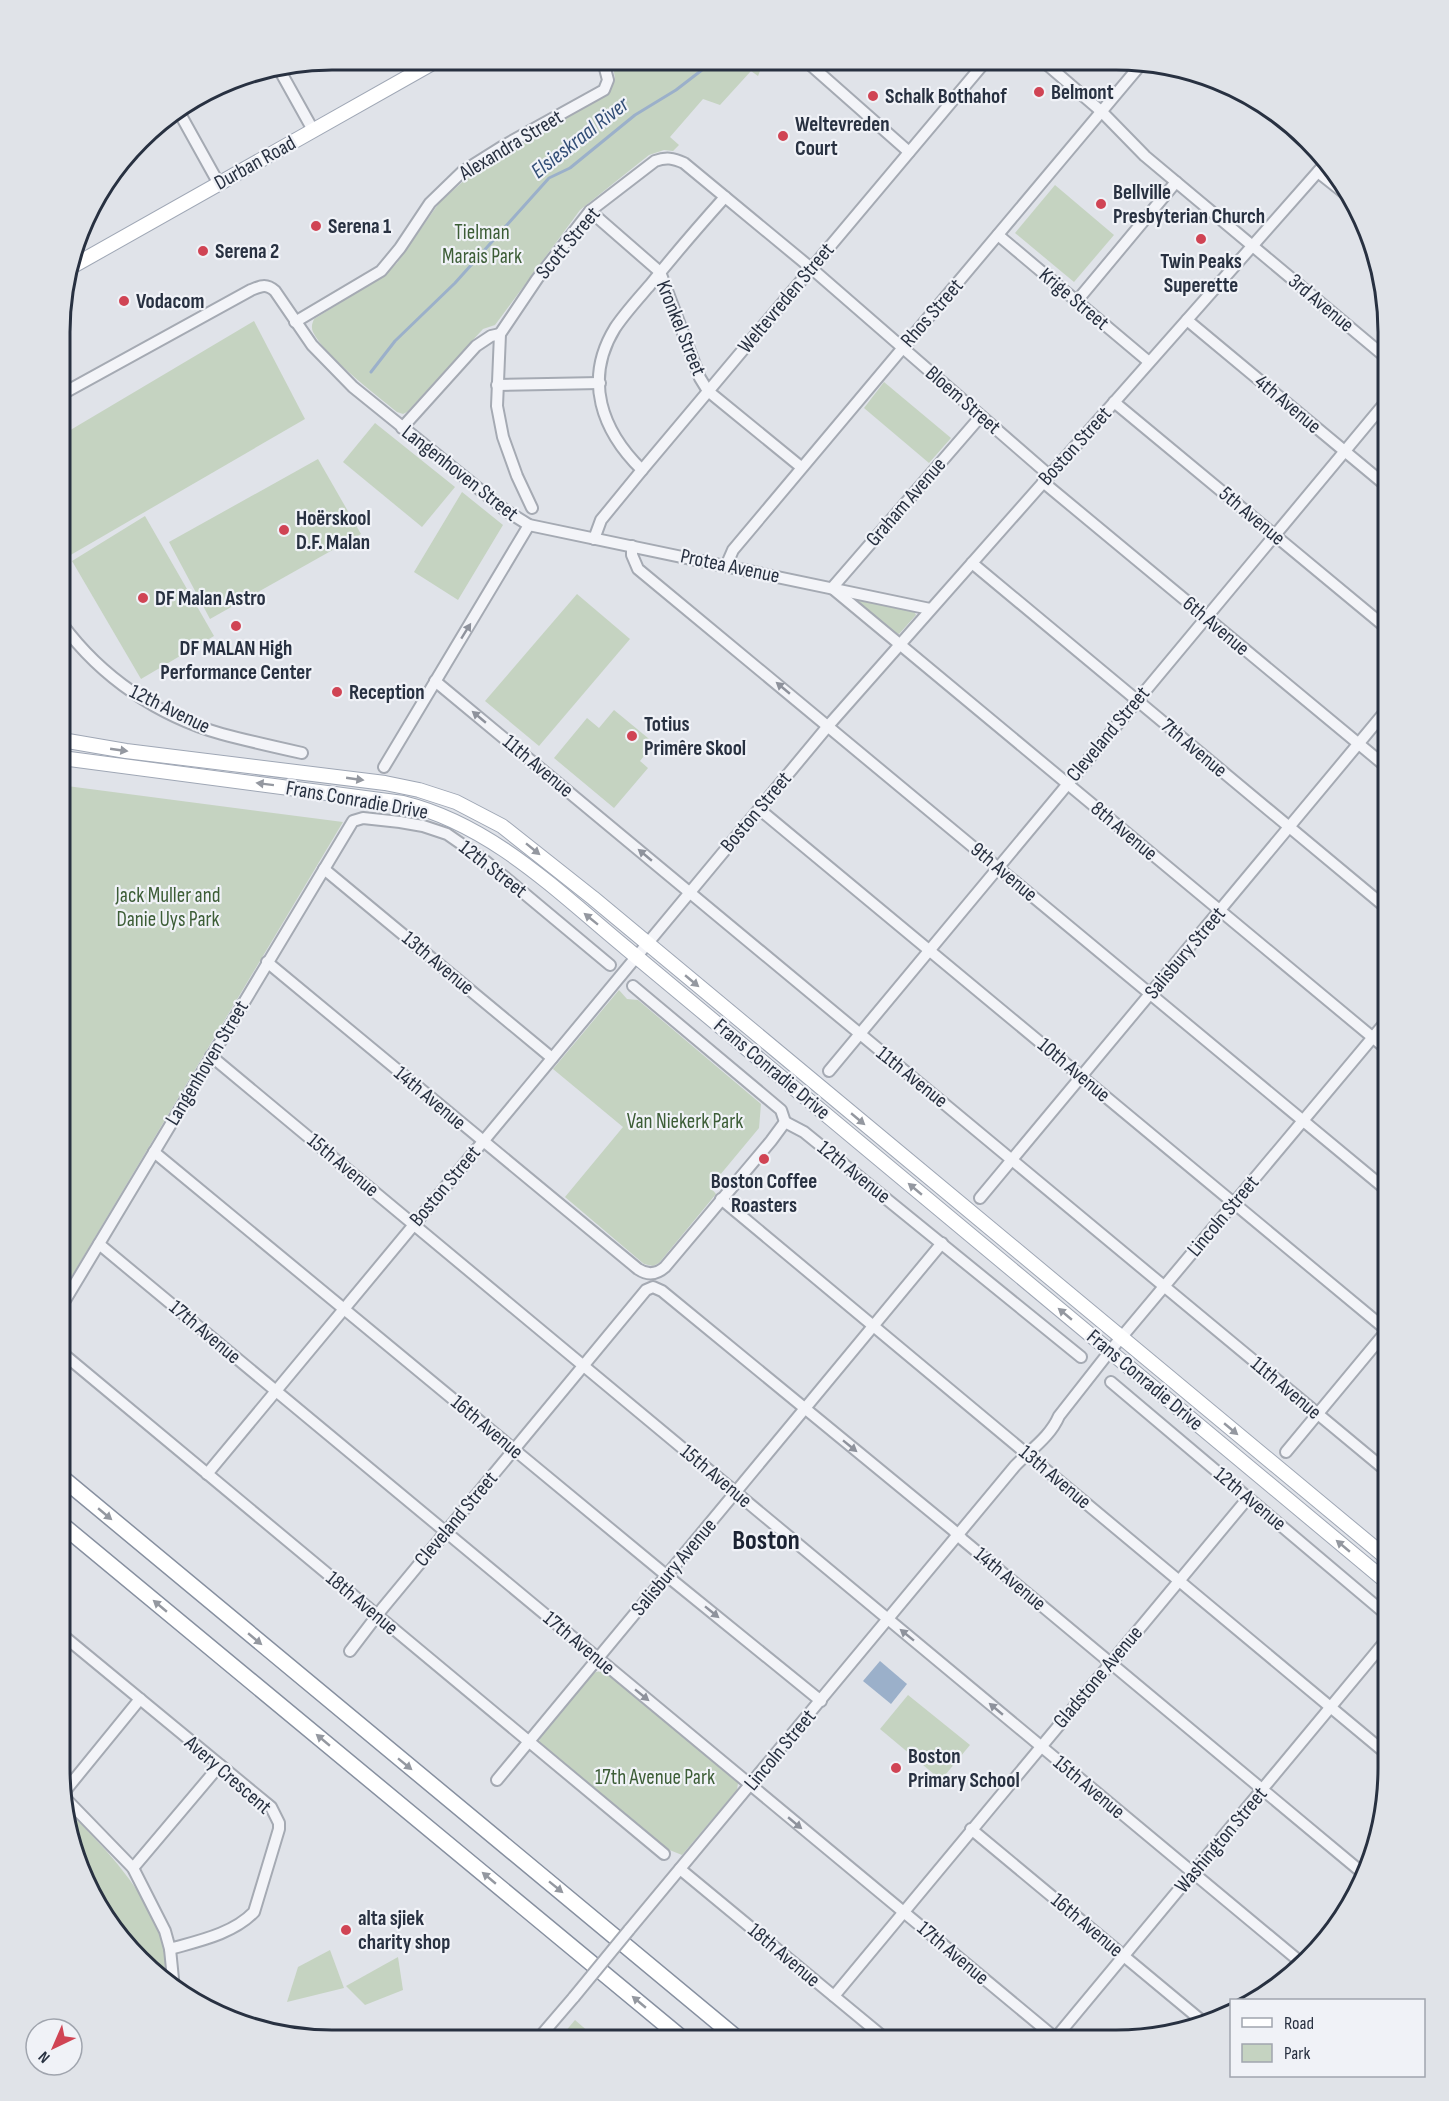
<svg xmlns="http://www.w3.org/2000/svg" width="1449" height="2101" font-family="'Sofia Sans Condensed',sans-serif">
  <rect width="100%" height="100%" fill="#e0e3e9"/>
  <g fill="#c5d3c1">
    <path d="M612,61H764L758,76L751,71L720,105L703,99L670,137L679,145L673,151L664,150L649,155L580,210L495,325L483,329L407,412L403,414L397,412C377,396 323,354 313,332C311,327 312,324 314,319L382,277L397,263L439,203L477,169L607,95L615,78Z"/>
    <polygon points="1055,185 1114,235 1074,282 1015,233"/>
    <polygon points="254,321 305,419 62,560 62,435"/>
    <polygon points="884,382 951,438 929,463 864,408"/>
    <polygon points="375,423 455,487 422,527 343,462"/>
    <polygon points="318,459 361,534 210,619 169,542"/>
    <polygon points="462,492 503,525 458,600 414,572"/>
    <polygon points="145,516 214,636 141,679 72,561"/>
    <polygon points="577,594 630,639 539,746 485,701"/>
    <polygon points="860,599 914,611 916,615 899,634 895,633 858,602"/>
    <polygon points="614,710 654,743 640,761 648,768 614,808 554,758 587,718 599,728"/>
    <polygon points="67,786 343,822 61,1294 62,792"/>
    <polygon points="619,990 627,999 638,1000 761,1104 759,1128 710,1187 716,1194 659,1263 653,1266 644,1264 565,1197 623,1127 553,1069"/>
    <polygon points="602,1671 608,1674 738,1783 737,1790 682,1855 667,1849 645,1832 539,1743 540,1736 591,1675 596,1672"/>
    <polygon points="908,1695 970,1745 941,1780 880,1729"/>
    <path d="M70,1813C107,1850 145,1890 162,1940C167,1955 167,1971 169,1986L88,1889Z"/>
    <polygon points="330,1950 344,1988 287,2002 298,1967"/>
    <polygon points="398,1957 403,1990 365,2005 346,1986"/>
    <polygon points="575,2020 598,2040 559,2039"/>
  </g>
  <polygon fill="#9bb0ca" points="880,1661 907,1684 891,1704 863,1681"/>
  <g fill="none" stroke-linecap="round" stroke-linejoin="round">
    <polyline stroke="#9bb0ca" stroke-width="3" points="371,372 395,341 455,283 549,178 570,168 635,115 676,90 711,63 729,61"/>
    <g stroke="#a5aab3" stroke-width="14">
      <g id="minor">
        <polyline points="806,61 909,152"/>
        <polyline points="1044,62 1102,112 1145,156 1389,360"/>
        <polyline points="279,69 313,130"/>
        <polyline points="179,112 219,184"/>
        <polyline points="1318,172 1347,195"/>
        <polyline points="590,211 660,272 700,378 708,391 801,467"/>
        <polyline points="998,235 1149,362"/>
        <polyline points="1076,302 1176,182"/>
        <polyline points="1187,320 1389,488"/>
        <polyline points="295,322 381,271 400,248 430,203 462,172 505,145 604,90 608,80 603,61"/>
        <polyline points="497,385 600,383"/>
        <path d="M62,394L251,290C261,286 266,283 275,291L312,345L353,387L505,510L529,525L930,609"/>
        <polyline points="1114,402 1389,630"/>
        <polyline points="981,416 832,588 1389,1051"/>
        <polyline points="402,428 476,346 491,336 500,334"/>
        <path d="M642,470C602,431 583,380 615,328C625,313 638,299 650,285C674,255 699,226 725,197"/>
        <polyline points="1043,482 1389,769"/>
        <path d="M532,508L517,476L503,437L497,406L500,334L537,279L590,211L655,161C666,157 673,158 684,163L811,268L1049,475"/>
        <polyline points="594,539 601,520 642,470 985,62"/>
        <polyline points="632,546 632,555 638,569 1389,1192"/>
        <polyline points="972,563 1389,910"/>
        <polyline points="726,566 733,550 1143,62"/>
        <path d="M62,624C101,677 158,716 222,734C248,741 275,747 302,753"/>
        <polyline points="435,681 1389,1473"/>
        <polyline points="384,767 529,525"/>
        <polyline points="759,809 1389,1332"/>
        <polyline points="324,869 552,1058"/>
        <path d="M267,962L638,1269C647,1275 656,1275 665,1267L771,1141L785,1122"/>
        <polyline points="633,986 781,1110 785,1122"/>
        <polyline points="211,1056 1304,1965"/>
        <polyline points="829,1071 1389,398"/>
        <polyline points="785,1122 804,1132 1081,1357"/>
        <polyline points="154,1152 672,1580 821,1701"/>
        <polyline points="980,1198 1389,707"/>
        <polyline points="721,1199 1388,1755"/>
        <polyline points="99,1244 1059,2041"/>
        <polyline points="61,1307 353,821 363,818 400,822 423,826 447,834 483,859 610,965"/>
        <polyline points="61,1352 664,1854"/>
        <polyline points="1111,1382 1388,1616"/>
        <polyline points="1286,1452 1389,1328"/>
        <polyline points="207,1474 828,726 1323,166"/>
        <path d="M60,1633L271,1807L279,1823V1829L254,1912C233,1934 198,1941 170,1949"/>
        <polyline points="350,1651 382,1609 646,1290 653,1287 662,1291 953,1530 963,1540 1365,1875"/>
        <polyline points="497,1780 942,1243"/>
        <polyline points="65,1791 140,1699"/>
        <polyline points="68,1801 133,1868 165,1931 170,1949 174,1989"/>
        <polyline points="971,1829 1202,2021"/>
        <polyline points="133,1868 220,1765"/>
        <polyline points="680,1869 887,2040"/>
        <path d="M629,1930L1015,1466C1030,1450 1050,1437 1059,1416L1110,1351L1389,1018"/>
        <polyline points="834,1996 1248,1498"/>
        <polyline points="538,2039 574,1997"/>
        <polyline points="1053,2041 1388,1638"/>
      </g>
    </g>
    <g stroke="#9fa7b5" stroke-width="16">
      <g id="major">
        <polyline points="73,266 438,60"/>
        <polyline points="62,740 126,751 385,783 419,790 456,802 502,826 593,898 1388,1559"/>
        <path d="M62,758L403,803C492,825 557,891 626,948L1388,1583"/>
      </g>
    </g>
    <g stroke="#8790a0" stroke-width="18">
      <g id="highway">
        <polyline points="60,1476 739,2040"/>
        <polyline points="60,1523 684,2040"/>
      </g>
    </g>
    <use href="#minor" stroke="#f3f4f8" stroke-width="10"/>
    <use href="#major" stroke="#fff" stroke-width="14"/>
    <use href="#highway" stroke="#fff" stroke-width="15"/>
    <g stroke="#a5aab3" stroke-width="14" stroke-linecap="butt">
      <polyline id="minor-bridge" points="574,1997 629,1930"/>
    </g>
    <use href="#minor-bridge" stroke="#f3f4f8" stroke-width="10"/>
  </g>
  <defs><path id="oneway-solid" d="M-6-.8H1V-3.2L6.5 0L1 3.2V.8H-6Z" transform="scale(1.5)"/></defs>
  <g fill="#8e929c">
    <use href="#oneway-solid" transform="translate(466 631) rotate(-58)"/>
    <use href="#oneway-solid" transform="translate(783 688) rotate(-140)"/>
    <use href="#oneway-solid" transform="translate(479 717) rotate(-140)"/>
    <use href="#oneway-solid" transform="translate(645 855) rotate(-140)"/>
    <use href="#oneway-solid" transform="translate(850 1446) rotate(39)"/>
    <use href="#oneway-solid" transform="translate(712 1612) rotate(39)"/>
    <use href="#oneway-solid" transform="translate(907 1635) rotate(-141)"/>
    <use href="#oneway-solid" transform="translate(642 1695) rotate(39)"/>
    <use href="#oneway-solid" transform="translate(996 1709) rotate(-140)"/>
    <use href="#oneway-solid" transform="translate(795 1823) rotate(40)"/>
  </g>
  <g fill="#9498a0">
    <use href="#oneway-solid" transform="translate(119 750) rotate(8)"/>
    <use href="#oneway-solid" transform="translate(355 779) rotate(8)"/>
    <use href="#oneway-solid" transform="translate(265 784) rotate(-173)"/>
    <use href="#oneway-solid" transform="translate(533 849) rotate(39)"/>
    <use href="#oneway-solid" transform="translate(591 919) rotate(-141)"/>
    <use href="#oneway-solid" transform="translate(692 981) rotate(40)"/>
    <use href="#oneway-solid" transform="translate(858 1119) rotate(40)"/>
    <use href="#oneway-solid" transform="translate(915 1189) rotate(-140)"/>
    <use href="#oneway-solid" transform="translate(1065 1314) rotate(-140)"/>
    <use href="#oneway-solid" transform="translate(1231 1429) rotate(40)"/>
    <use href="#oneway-solid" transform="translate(105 1514) rotate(40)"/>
    <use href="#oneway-solid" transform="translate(1343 1546) rotate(-140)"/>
    <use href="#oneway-solid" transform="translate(160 1606) rotate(-140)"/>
    <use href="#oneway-solid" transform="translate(255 1639) rotate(40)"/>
    <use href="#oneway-solid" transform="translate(323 1740) rotate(-140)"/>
    <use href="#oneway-solid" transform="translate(405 1764) rotate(39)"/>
    <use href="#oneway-solid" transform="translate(489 1878) rotate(-140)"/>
    <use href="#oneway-solid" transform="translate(556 1887) rotate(39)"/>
    <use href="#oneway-solid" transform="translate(639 2002) rotate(-140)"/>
  </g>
  <g fill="#d04454" stroke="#f0f2f7" stroke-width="2">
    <circle cx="1039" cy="92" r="6"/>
    <circle cx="873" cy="96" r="6"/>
    <circle cx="783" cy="136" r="6"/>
    <circle cx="1101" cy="204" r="6"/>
    <circle cx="316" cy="226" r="6"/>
    <circle cx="1201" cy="239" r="6"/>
    <circle cx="203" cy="251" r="6"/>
    <circle cx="124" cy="301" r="6"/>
    <circle cx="284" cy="530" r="6"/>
    <circle cx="143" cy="598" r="6"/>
    <circle cx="236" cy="626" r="6"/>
    <circle cx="337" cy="692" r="6"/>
    <circle cx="632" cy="736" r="6"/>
    <circle cx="764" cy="1159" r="6"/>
    <circle cx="896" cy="1768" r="6"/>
    <circle cx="346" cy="1930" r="6"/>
  </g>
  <g text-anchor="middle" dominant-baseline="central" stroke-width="4.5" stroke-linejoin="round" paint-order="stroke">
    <g font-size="21" font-weight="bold" fill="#283141" stroke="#f0f2f7" text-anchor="start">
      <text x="1051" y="92">Belmont</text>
      <text x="885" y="96">Schalk Bothahof</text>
      <text x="795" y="124">Weltevreden<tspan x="795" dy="24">Court</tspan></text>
      <text x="1113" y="192">Bellville<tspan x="1113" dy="24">Presbyterian Church</tspan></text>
      <text x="328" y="226">Serena 1</text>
      <text x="215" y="251">Serena 2</text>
      <text x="1201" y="261" text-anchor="middle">Twin Peaks<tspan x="1201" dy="24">Superette</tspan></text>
      <text x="136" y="301">Vodacom</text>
      <text x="296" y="518">Hoërskool<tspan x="296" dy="24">D.F. Malan</tspan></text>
      <text x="155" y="598">DF Malan Astro</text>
      <text x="236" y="648" text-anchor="middle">DF MALAN High<tspan x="236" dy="24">Performance Center</tspan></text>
      <text x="349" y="692">Reception</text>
      <text x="644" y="724">Totius<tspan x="644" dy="24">Primêre Skool</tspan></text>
      <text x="764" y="1181" text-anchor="middle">Boston Coffee<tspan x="764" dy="24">Roasters</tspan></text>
      <text x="908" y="1756">Boston<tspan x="908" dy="24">Primary School</tspan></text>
      <text x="358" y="1918">alta sjiek<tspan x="358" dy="24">charity shop</tspan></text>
    </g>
    <g font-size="21" fill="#283141" stroke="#f0f2f7">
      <text transform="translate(511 145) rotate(-31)">Alexandra Street</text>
      <text transform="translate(255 163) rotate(-29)">Durban Road</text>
      <text transform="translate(568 243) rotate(-50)">Scott Street</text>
      <text transform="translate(786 298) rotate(-50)">Weltevreden Street</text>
      <text transform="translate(1074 299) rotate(40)">Krige Street</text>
      <text transform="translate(1321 303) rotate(40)">3rd Avenue</text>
      <text transform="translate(932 313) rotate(-49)">Rhos Street</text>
      <text transform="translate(681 328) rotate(68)">Kronkel Street</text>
      <text transform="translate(963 400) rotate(41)">Bloem Street</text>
      <text transform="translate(1288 404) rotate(40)">4th Avenue</text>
      <text transform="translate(1075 446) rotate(-48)">Boston Street</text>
      <text transform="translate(460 473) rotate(38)">Langenhoven Street</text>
      <text transform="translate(906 502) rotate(-49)">Graham Avenue</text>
      <text transform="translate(1252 516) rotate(40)">5th Avenue</text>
      <text transform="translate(730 566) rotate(12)">Protea Avenue</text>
      <text transform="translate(1216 626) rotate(40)">6th Avenue</text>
      <text transform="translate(170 709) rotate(26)">12th Avenue</text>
      <text transform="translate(1108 734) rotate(-50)">Cleveland Street</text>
      <text transform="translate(1194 748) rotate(40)">7th Avenue</text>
      <text transform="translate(538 766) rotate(40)">11th Avenue</text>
      <text transform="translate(357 800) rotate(10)">Frans Conradie Drive</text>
      <text transform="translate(756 812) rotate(-50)">Boston Street</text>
      <text transform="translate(1124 831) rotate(40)">8th Avenue</text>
      <text transform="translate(493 869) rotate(38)">12th Street</text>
      <text transform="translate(1004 872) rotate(40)">9th Avenue</text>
      <text transform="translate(1185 953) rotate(-50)">Salisbury Street</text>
      <text transform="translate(438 963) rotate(40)">13th Avenue</text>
      <text transform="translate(207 1063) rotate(-59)">Langenhoven Street</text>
      <text transform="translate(772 1069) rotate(40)">Frans Conradie Drive</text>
      <text transform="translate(1074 1070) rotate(40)">10th Avenue</text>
      <text transform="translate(912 1077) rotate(39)">11th Avenue</text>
      <text transform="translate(430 1098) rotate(40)">14th Avenue</text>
      <text transform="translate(343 1165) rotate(40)">15th Avenue</text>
      <text transform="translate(854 1172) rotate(39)">12th Avenue</text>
      <text transform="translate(445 1186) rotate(-50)">Boston Street</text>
      <text transform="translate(1223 1216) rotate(-50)">Lincoln Street</text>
      <text transform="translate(205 1332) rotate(40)">17th Avenue</text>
      <text transform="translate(1145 1380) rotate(40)">Frans Conradie Drive</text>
      <text transform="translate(1286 1388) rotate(40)">11th Avenue</text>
      <text transform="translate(487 1427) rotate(40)">16th Avenue</text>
      <text transform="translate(716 1476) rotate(40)">15th Avenue</text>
      <text transform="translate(1055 1477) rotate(40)">13th Avenue</text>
      <text transform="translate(1250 1499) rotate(40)">12th Avenue</text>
      <text transform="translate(456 1519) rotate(-50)">Cleveland Street</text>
      <text transform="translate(674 1567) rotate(-50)">Salisbury Avenue</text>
      <text transform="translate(1010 1579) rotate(40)">14th Avenue</text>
      <text transform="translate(362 1603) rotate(40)">18th Avenue</text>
      <text transform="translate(579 1643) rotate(40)">17th Avenue</text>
      <text transform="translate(1098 1677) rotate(-50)">Gladstone Avenue</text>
      <text transform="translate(780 1750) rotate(-50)">Lincoln Street</text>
      <text transform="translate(228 1775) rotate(41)">Avery Crescent</text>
      <text transform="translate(1089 1787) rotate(40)">15th Avenue</text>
      <text transform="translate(1221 1840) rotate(-50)">Washington Street</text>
      <text transform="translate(1087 1925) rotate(40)">16th Avenue</text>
      <text transform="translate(953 1953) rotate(40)">17th Avenue</text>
      <text transform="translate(784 1955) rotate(40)">18th Avenue</text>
    </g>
    <g font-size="21" fill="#3c5d36" stroke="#f0f2f7">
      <text x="482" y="232">Tielman<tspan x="482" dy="24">Marais Park</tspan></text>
      <text x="168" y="895">Jack Muller and<tspan x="168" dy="24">Danie Uys Park</tspan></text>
      <text x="685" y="1121">Van Niekerk Park</text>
      <text x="655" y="1777">17th Avenue Park</text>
    </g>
    <g font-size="22" font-style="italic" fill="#324e76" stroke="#f0f2f7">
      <text transform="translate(580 138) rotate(-38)">Elsieskraal River</text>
    </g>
    <g font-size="27" font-weight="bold" fill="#1b2232" stroke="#f0f2f7">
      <text x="766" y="1541">Boston</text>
    </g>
  </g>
  <path d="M0 0H1449V2101H0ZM332 70H1116A262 262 0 0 1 1378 332V1768A262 262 0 0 1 1116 2030H332A262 262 0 0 1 70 1768V332A262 262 0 0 1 332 70Z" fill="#e0e3e8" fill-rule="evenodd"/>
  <path fill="none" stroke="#283141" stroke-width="3" d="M332 70H1116A262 262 0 0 1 1378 332V1768A262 262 0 0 1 1116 2030H332A262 262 0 0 1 70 1768V332A262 262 0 0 1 332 70Z"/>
  <rect x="1230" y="1999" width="195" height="78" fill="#f0f2f7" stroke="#a0a5ae" stroke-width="1.5"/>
  <rect x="1242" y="2018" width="30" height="9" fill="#ffffff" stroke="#a0a5ae" stroke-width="1.5"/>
  <text x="1284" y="2029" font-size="18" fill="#283141">Road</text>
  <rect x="1242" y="2044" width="30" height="18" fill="#c5d3c1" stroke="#a0a5ae" stroke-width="1.5"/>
  <text x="1284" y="2059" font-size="18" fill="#283141">Park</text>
  <g transform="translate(54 2047) rotate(224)"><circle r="28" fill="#f0f2f7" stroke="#a0a5ae" stroke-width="1.5"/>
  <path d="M0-4.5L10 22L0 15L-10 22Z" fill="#d04454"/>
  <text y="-9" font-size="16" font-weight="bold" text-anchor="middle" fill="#283141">N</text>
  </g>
</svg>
